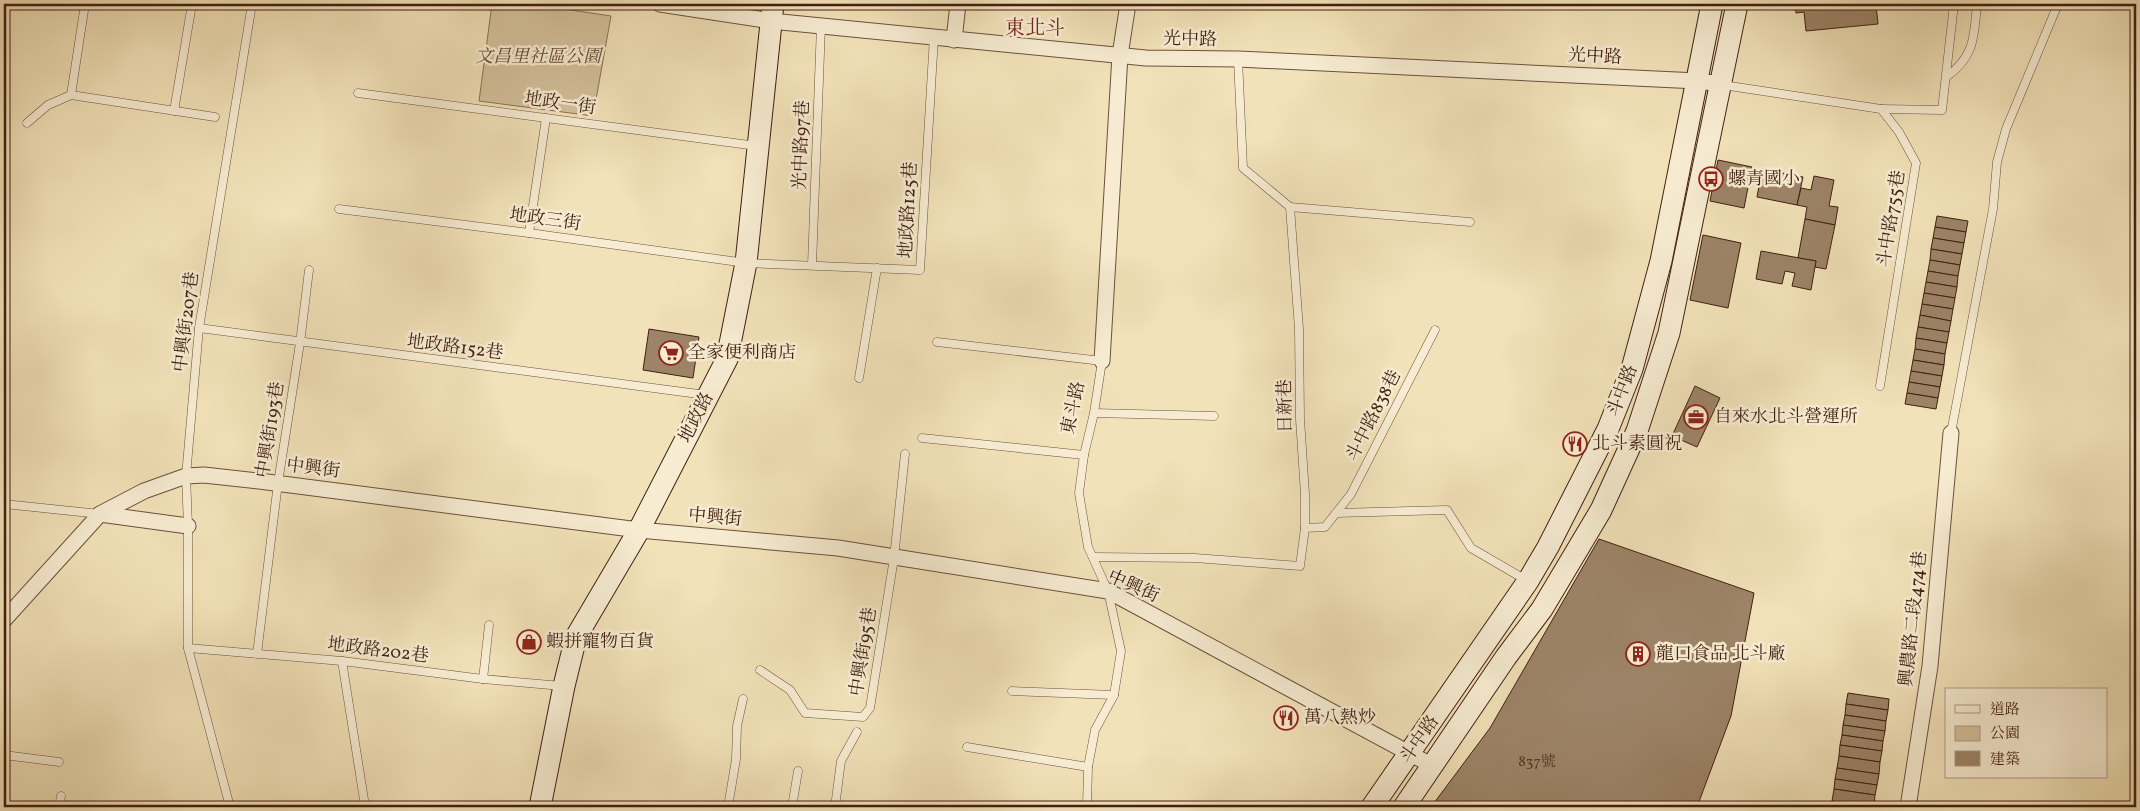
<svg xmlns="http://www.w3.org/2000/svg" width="2140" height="811" font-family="Vollkorn,'Noto Serif TC',serif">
  <rect width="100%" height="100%" fill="#f2e2b9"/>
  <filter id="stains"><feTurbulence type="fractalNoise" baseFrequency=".004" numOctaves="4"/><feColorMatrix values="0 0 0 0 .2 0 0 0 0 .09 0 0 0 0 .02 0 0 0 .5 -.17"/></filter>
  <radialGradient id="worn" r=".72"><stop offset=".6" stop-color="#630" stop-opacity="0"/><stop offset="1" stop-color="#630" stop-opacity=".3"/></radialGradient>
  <polygon fill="#d4c19c" stroke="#8a7056" points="492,4 532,4 611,16 593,116 479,101"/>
  <g fill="#9d8468" stroke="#411f11">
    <polygon points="1795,4 1876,4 1878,24 1806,31 1804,12 1796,13"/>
    <polygon points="1718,160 1752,167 1744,208 1710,201"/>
    <polygon points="1762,169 1803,177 1797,205 1757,197"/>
    <polygon points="1814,176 1834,180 1829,206 1838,207 1835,225 1805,219 1807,207 1797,205 1801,188 1811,190"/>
    <polygon points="1937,216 1968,221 1966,232 1935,227"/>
    <polygon points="1805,219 1835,225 1826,269 1815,267 1816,261 1798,258"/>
    <polygon points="1935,227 1966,232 1964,243 1933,238"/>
    <polygon points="1703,235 1741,243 1728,308 1690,300"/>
    <polygon points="1933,238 1964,243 1962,254 1931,249"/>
    <polygon points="1931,249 1962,254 1960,265 1930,260"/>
    <polygon points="1761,251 1816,261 1811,290 1792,286 1795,273 1785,271 1782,284 1756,279"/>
    <polygon points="1930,260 1960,265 1958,276 1928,271"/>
    <polygon points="1928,271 1958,276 1957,287 1926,282"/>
    <polygon points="1926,282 1957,287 1955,298 1924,293"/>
    <polygon points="1924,293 1955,298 1953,309 1922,304"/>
    <polygon points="1922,304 1953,309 1951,321 1920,315"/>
    <polygon points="1920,315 1951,321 1949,332 1918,327"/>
    <polygon points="1918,327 1949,332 1947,343 1916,338"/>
    <polygon points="649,329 699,337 693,378 643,370"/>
    <polygon points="1916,338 1947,343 1945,354 1915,349"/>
    <polygon points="1915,349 1945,354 1944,365 1913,360"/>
    <polygon points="1913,360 1944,365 1942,376 1911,371"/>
    <polygon points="1911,371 1942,376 1940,387 1909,382"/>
    <polygon points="1909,382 1940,387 1938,398 1907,393"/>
    <polygon points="1695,386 1720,398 1697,447 1672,436"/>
    <polygon points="1907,393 1938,398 1936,409 1905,404"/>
    <polygon points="1599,539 1754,593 1731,716 1697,807 1431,807 1490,728"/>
    <polygon points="1848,693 1889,699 1888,710 1846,704"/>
    <polygon points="1846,704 1888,710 1886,721 1845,715"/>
    <polygon points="1845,715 1886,721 1885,731 1843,725"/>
    <polygon points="1843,725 1885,731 1883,741 1842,735"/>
    <polygon points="1842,735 1883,741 1882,751 1840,745"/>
    <polygon points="1840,745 1882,751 1880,762 1839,756"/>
    <polygon points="1839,756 1880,762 1879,774 1837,768"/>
    <polygon points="1837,768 1879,774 1877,785 1835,779"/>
    <polygon points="1835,779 1877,785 1875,795 1834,789"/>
    <polygon points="1834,789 1875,795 1874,807 1832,801"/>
    <polygon points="1832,801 1874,807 1831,807"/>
  </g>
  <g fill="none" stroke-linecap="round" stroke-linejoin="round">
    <g stroke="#6d503b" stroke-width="9">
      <g id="lane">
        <polyline points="85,4 71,95 215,117"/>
        <path d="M1946,77C1975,57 1974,36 1977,4"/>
        <polyline points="1723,85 1881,109 1899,132 1916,163 1880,386"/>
        <polyline points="358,93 757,146"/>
        <polyline points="1881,109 1942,110 1954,4"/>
        <polyline points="174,111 192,4"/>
        <polyline points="27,123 48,105 71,95"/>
        <polyline points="1290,207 1470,222"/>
        <polyline points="339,209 529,233 746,263 920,270 934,37"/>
        <polyline points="529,233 546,118"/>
        <polyline points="812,265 821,26"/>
        <polyline points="199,328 706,395"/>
        <polyline points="937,342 1102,361 1094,413 1084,455 1079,493 1088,547 1108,591 1121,651 1114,695 1095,730 1088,767 1087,807"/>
        <polyline points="859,378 877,268"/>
        <polyline points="1094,413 1214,416"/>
        <polyline points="1951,433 1993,209 1997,162 2006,129 2058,4"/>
        <polyline points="922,438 1084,455"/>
        <polyline points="4,504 100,514"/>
        <polyline points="1336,513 1447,510 1471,548 1526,580"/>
        <polyline points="1305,528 1325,527 1351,494 1435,330"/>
        <polyline points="1093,557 1195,558 1300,566 1305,528 1305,494 1300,419 1299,329 1290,207 1243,168 1238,59"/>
        <polyline points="188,648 342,661 483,679 562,686"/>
        <polyline points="257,654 278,483 300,343 309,270"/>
        <polyline points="342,661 365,806"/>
        <polyline points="760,670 790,690 805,713 863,717 870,708 894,558 905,454"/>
        <polyline points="483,679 489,625"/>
        <polyline points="1012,691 1114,695"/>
        <polyline points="967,747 1088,767"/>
        <polyline points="4,755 59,762"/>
        <polyline points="59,807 61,796"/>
        <polyline points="230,807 188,648 188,526 186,476 199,328 252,4"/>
        <polyline points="728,807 736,759 737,726 743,699"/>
        <polyline points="792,807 798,771"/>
        <polyline points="835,807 841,761 857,732"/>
      </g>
    </g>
    <g stroke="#6d503b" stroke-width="17">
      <g id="street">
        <polyline points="660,4 771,21 1146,58 1238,59 1698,81 1721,84"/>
        <polyline points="954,40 958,4"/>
        <polyline points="1102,361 1120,55 1128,4"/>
        <polyline points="100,514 188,526"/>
        <polyline points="4,620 100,514 144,491 186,476 204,475 267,482 639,530 838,548 1108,591 1433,766"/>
        <polyline points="1908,807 1930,666 1951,433"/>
      </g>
    </g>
    <g stroke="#411f11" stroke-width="23">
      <g id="secondary">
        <polyline points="540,807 564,686 576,637 639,530 727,359 746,263 773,4"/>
        <polyline points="1372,807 1528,581 1548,547 1608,429 1632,369 1661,261 1712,4"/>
        <polyline points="1404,807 1506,657 1542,609 1601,510 1637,431 1669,333 1737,4"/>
      </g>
    </g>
    <use href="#lane" stroke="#f7ecd2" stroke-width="8"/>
    <use href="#street" stroke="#f7ecd2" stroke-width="15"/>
    <use href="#secondary" stroke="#f7ecd2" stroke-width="21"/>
  </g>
  <defs>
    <g id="bus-ring" transform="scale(1.25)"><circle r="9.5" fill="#f7ecd2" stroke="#8f2418" stroke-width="1.5"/><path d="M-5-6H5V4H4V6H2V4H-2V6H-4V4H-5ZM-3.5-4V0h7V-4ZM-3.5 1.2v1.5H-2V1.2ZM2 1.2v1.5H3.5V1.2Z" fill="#8f2418"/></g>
    <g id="supermarket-ring" transform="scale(1.25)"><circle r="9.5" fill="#f7ecd2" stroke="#8f2418" stroke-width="1.5"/><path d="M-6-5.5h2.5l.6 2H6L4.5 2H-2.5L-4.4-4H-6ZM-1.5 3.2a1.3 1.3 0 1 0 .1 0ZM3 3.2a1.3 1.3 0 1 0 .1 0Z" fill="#8f2418"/></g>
    <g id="office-ring" transform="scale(1.25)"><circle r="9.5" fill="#f7ecd2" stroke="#8f2418" stroke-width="1.5"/><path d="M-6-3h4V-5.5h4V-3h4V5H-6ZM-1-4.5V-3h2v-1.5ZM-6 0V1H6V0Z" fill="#8f2418"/></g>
    <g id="restaurant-ring" transform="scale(1.25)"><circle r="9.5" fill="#f7ecd2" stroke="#8f2418" stroke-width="1.5"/><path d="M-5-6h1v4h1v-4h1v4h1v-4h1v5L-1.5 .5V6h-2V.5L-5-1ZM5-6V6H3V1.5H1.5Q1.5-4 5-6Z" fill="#8f2418"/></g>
    <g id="shop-ring" transform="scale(1.25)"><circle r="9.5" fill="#f7ecd2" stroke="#8f2418" stroke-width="1.5"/><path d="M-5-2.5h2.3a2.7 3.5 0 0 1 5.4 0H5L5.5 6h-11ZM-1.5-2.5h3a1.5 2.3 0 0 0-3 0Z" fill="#8f2418"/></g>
    <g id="building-ring" transform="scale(1.25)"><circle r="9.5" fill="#f7ecd2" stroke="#8f2418" stroke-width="1.5"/><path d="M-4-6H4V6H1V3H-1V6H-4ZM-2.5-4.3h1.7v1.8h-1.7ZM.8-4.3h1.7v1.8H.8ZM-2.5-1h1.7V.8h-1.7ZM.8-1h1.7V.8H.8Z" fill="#8f2418"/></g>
  </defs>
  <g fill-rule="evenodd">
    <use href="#bus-ring" x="1711" y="179"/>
    <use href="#supermarket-ring" x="671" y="353"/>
    <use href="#office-ring" x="1696" y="417"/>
    <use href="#restaurant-ring" x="1575" y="444"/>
    <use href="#shop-ring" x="529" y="642"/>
    <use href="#building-ring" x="1638" y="654"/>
    <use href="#restaurant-ring" x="1286" y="718"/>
  </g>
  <g text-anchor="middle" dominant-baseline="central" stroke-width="5" stroke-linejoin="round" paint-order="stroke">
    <g font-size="15" fill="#583827">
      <text x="1537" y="762">837號</text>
    </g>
    <g font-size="18" fill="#411f11" stroke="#f7ecd2">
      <text transform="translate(1190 40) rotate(1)">光中路</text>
      <text transform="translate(1595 57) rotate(3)">光中路</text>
      <text transform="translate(560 104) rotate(8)">地政一街</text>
      <text transform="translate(802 145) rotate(-88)">光中路97巷</text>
      <text transform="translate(909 210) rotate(-87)">地政路125巷</text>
      <text transform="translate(1892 219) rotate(-81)">斗中路755巷</text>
      <text transform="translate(545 220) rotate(8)">地政三街</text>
      <text transform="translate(187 322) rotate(-83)">中興街207巷</text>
      <text transform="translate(455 348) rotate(7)">地政路152巷</text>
      <text transform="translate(1623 391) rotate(-69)">斗中路</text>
      <text transform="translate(1286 406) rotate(-91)">日新巷</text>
      <text transform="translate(1074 408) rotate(-78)">東斗路</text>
      <text transform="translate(1374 416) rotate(-63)">斗中路838巷</text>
      <text transform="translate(697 418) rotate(-63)">地政路</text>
      <text transform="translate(271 430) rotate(-81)">中興街193巷</text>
      <text transform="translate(313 469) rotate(7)">中興街</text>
      <text transform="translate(715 518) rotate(5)">中興街</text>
      <text transform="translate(1133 587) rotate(24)">中興街</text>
      <text transform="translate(1914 619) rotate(-84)">興農路二段474巷</text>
      <text transform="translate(378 651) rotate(7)">地政路202巷</text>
      <text transform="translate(864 652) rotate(-81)">中興街95巷</text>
      <text transform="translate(1420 740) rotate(-55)">斗中路</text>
    </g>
    <g font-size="18" font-style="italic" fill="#664834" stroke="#f7ecd2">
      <text x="538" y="57">文昌里社區公園</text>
    </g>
    <g font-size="18" fill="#411f11" stroke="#f7ecd2" text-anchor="start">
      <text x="1728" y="179">螺青國小</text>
      <text x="688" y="353">全家便利商店</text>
      <text x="1714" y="417">自來水北斗營運所</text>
      <text x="1592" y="444">北斗素圓祝</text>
      <text x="546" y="642">蝦拼寵物百貨</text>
      <text x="1656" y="654">龍口食品 北斗廠</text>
      <text x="1304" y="718">萬八熱炒</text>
    </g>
    <g font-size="20" fill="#7a1f14" stroke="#f7ecd2">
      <text x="1035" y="29">東北斗</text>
    </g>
  </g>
  <rect width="2140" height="811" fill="none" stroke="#f2e2b9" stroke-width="20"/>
  <rect x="5" y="5" width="2130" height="801" fill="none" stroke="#411f11" stroke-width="2.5"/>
  <rect x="10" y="10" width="2120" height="791" fill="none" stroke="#411f11"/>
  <rect x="1945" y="688" width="162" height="90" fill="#f7ecd2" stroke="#ae9a85"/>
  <rect x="1955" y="705" width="25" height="8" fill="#f7ecd2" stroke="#ae9a85"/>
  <text x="1990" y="714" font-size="15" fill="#411f11">道路</text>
  <rect x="1955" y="726" width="25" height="15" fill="#d4c19c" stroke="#ae9a85"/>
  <text x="1990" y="738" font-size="15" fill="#411f11">公園</text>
  <rect x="1955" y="751" width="25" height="15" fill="#9d8468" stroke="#ae9a85"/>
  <text x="1990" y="764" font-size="15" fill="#411f11">建築</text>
  <rect width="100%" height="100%" filter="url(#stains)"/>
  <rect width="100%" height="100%" fill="url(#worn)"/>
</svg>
